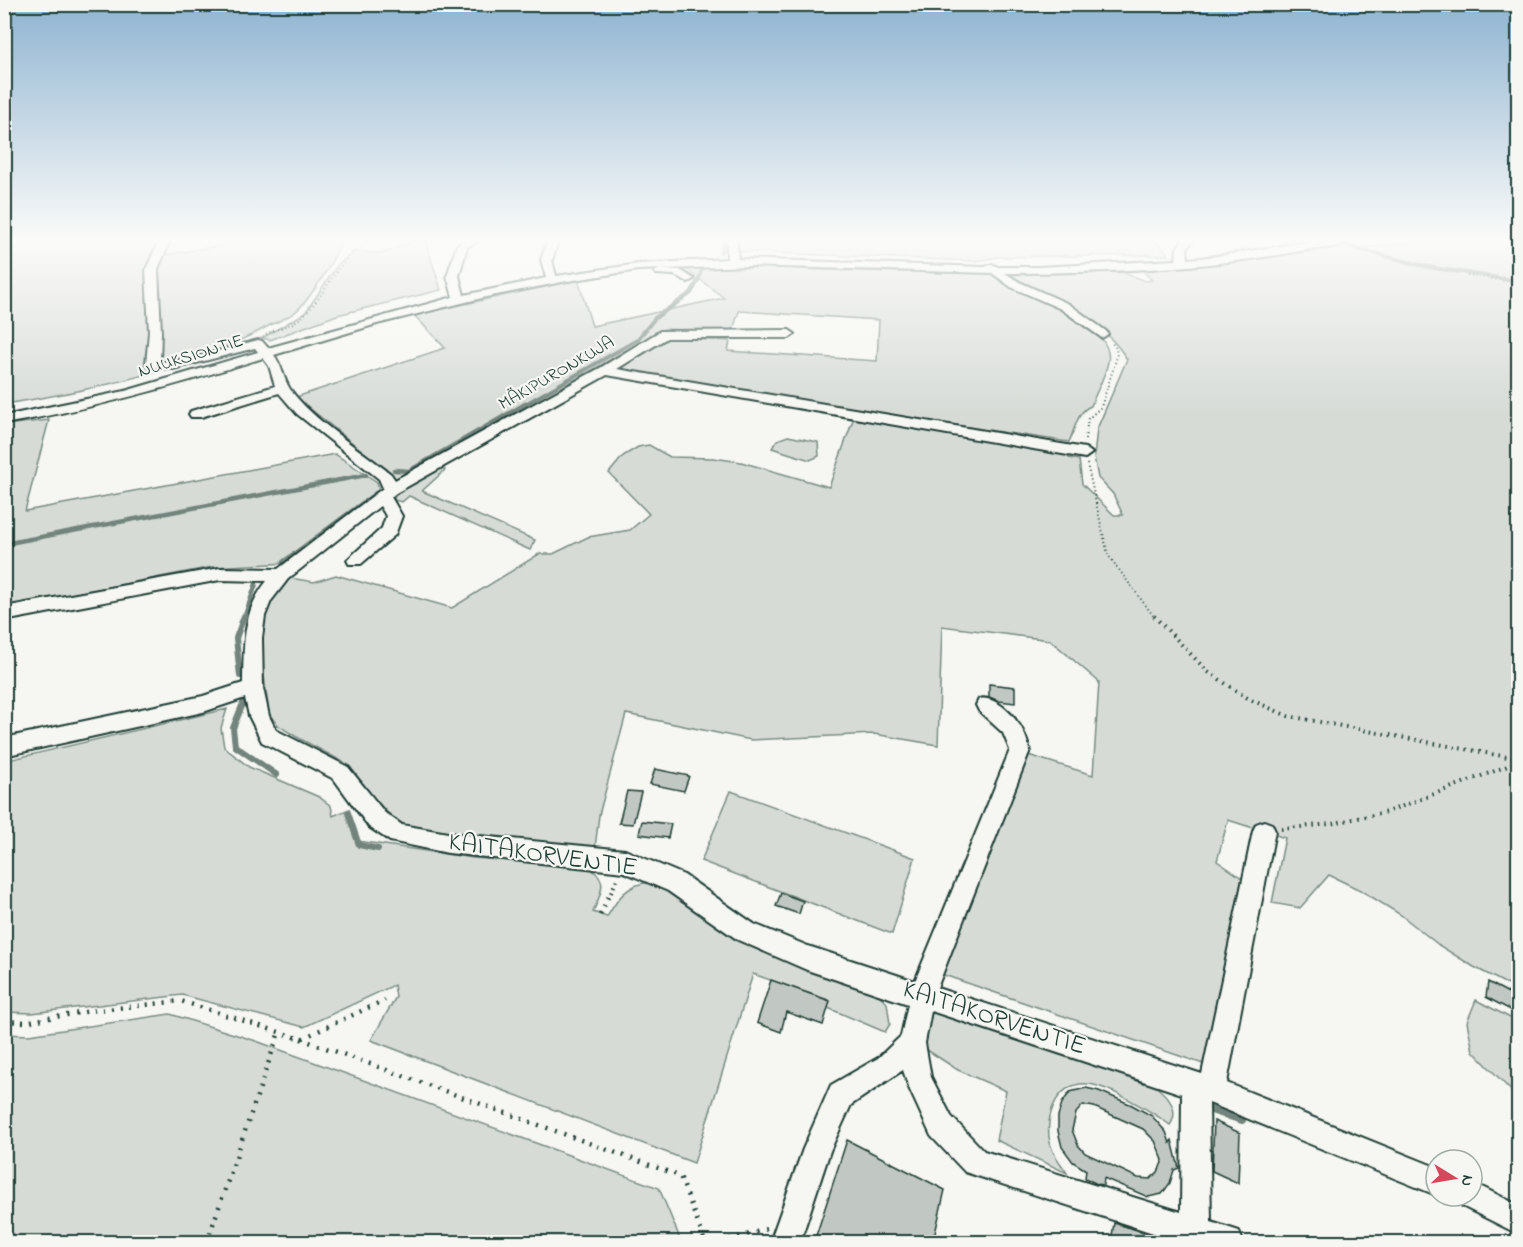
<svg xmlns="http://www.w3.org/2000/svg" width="1523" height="1247" font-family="'Indie Flower',sans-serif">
  <rect width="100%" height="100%" fill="#f6f6f2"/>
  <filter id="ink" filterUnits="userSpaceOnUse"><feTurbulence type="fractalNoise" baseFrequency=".0167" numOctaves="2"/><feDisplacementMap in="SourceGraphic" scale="12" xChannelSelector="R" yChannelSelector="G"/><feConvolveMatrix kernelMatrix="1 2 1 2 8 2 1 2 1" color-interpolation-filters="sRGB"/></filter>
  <g filter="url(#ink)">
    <g fill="#d6dbd6" stroke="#7a8c85" stroke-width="1.5">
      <path d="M5,239H166L159,256L223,245L232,239H343C335,258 311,299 295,312C286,319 273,323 263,329C186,370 91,391 5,404Z"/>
      <polygon points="737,239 1154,239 1169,255 998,257 975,261 749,252 739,251"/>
      <path d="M1429,239H1518V990L1474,967L1440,946L1401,915L1362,891L1329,875L1300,908L1272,903L1285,838L1228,820L1217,861L1242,878L1206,1065L941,974L1028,755L1093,775L1099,682L1050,640L942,626L938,745L874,734L751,740L626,714L599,815L595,848L415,830L397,823L373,797L349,765L295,736L279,726L269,714L260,644L263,618L276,590L290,578L314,582L336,575L452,608L539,554H553L588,537L630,530L649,514L609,473L623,456L638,447L649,445L670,457L713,458L741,462L829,487L854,417L1062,451L1069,458L1079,460L1082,484L1114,515H1123L1113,494L1098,478L1094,457L1097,429L1127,359C1099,316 1054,297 1010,275L1107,272H1121L1146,281L1152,280L1145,273L1147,269L1345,248L1384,246Z"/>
      <polygon points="416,240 426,243 441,290 337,315 270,340 262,338 305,313 337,266 353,252 384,253"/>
      <path d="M691,266H764L816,270L991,274L1003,283C1030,295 1116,324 1108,362C1105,377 1096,392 1091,406C1077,411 1075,429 1069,442L948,424L616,369L668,338L730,341L728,351L877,361L879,320L739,311L732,333L664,329L398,480L296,397L445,348L414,315L578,280L592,326L724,298L684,267Z"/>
      <polygon points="49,420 25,511 335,454 377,482 379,489 377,496 289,563 212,567 5,607 4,425"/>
      <polygon points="788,436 818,442 819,456 810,460 772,448 777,440"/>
      <path d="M443,468L445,470L422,491L535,540L530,550L409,496L402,502L394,500C395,486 430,470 443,468Z"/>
      <path d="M227,709L221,728L224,747L249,767L319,797L331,806L333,816L349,809L358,841L473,858L585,866C610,877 602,892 593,912L607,917C618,898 627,884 650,882L689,904L879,995L887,1003L890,1024L885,1032L828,1008L829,1000L753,974L694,1163L371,1040L396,997L394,985L304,1027L182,995L32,1013L5,1012L4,761Z"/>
      <polygon points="731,791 915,858 892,934 701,861"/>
      <polygon points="1476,1000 1518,1022 1518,1098 1473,1051 1467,1022"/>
      <path d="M941,1009L1146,1079C1160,1089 1183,1106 1170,1125C1153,1112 1109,1086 1088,1084C1054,1081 1042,1123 1052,1149C1055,1157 1062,1165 1067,1173L996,1140L1006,1091L958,1070L924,1048L928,1014Z"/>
      <polygon points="170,1014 256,1041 659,1188 679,1236 677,1242 5,1242 5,1034 29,1035"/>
    </g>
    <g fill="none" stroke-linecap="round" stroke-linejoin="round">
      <g stroke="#72847d" stroke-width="4">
        <polyline points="1348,246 1428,267 1518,281"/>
        <polyline points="721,252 725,239"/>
        <polyline points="524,405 637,340 655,318 691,293 699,279 702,268"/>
      </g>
      <g stroke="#72847d" stroke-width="4.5">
        <polyline points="394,470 409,471 527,403"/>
        <polyline points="4,544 366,475"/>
        <polyline points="283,562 376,493"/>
        <polyline points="244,618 256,584"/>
      </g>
      <g stroke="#72847d" stroke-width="6">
        <polyline points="240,676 236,638 244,616"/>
        <polyline points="244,701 233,728 235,746 277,775"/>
        <polyline points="348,813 359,845 378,849"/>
      </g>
      <polyline stroke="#72847d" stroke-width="8" points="1211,1110 1242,1120"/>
    </g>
    <g fill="#c1c8c3" stroke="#1f3d34" stroke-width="1.5" fill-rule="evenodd">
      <polygon points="989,684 1015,687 1015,703 999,701 989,697"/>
      <polygon points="655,769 689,776 684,791 650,784"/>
      <polygon points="627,791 641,792 633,824 619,823"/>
      <polygon points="642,821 671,824 668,838 639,834"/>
      <polygon points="781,893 803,901 799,914 776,906"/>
      <polygon points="771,980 830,1001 823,1025 786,1012 781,1032 757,1023"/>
      <polygon points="1488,982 1518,998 1518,1014 1486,997"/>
      <path d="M1086,1088L1099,1091L1132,1105L1152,1116L1166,1132L1170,1143L1172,1140L1179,1168L1174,1170L1170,1183L1162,1194L1148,1197L1104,1178L1103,1185L1097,1184L1085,1178L1086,1170L1073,1162L1062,1147L1058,1131V1116L1062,1103L1070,1092ZM1083,1105L1094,1107L1143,1129L1155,1141L1163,1160L1158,1172L1150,1179L1138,1178L1085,1153L1078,1145L1072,1130L1076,1113Z"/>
      <polygon points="1214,1121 1240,1133 1238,1183 1212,1171"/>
      <polygon points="847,1140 945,1190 933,1242 814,1242"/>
      <polygon points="1114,1223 1137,1230 1162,1242 1111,1242"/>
    </g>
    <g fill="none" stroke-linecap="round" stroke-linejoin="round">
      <g stroke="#1f3d34" stroke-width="4">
        <g id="minor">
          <path d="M160,239H171L158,269L161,332L160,362H162L188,359L258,340L262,341L268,348L453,297L447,276L457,245L467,239H483L467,247L459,276L464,295L546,278L541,260L548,239H559L552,260L556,276L638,264L727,259V239H737L738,259L985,267L992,264L998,267H1037L1176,260L1177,248L1183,239H1194L1187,248L1188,259C1243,255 1299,239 1355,239C1343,247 1321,248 1306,250C1208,269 1106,273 1005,273L1019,282L1069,304L1106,331L1108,334L1102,338L1061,309L1011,287L992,273L749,266L638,270L562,282L486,297L377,324L274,355C282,365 283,378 290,389C311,419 361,450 391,474L395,480L600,368L660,331L789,330L795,334L789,338H667L617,369L1085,448L1092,453L1085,458L607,375L396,493L391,497L402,516L395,535L361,564H349L347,560L382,528L386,516L380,506L288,579L271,601L265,616L262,638L263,688L269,716L276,730L348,767L385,813L402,825L448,833L625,850L684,875L754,924L808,946L915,981L1010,750L1003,733L979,711L976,705L979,699C993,695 1011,712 1018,723C1024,730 1027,741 1030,750L937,988L1202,1074L1253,831L1256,824L1264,821L1272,824L1275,831L1227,1083L1436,1167V1195L1209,1103L1211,1222L1239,1231L1243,1242H1181L965,1172L931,1136L909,1088L903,1070L851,1105L830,1151L800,1242H770L803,1149L831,1085L878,1058L901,1036L908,1004L807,970L738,940L668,891L624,872L448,853L390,841L369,827L334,779L262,742L249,716L245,698L203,712L4,756V738L203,696L243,683C244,645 242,611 267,581L220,580L4,621V607L220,568L278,569L383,488L379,479L297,414L279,393L201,417H191L189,414L191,411L275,386L269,366L263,358C178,385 93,409 4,424V416L125,391L258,352L255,348L173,369L148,367L146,364L149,332L146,269ZM931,1011L1182,1094L1181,1212L984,1151L951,1116L931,1077L925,1043Z"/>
          <polygon points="660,269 680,270 694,279 688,282 674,275 656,274 654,272"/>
          <polygon points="1472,1182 1518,1205 1518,1234 1462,1206 1458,1196 1472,1196"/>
        </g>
      </g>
      <g stroke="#1f3d34" stroke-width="2" stroke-dasharray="1 3" stroke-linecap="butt">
        <polyline points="1467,275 1518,283"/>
        <path d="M266,334C278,328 294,325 304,315C336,283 331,260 379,239"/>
        <polyline points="1085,439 1088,419 1101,407 1117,357 1116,348 1111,342"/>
        <polyline points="1087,464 1108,555 1155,618"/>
      </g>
      <g stroke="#1f3d34" stroke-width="4" stroke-dasharray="1.5 5" stroke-linecap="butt">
        <polyline points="1154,616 1208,672 1249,699 1288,716 1518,759"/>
        <polyline points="1281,829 1330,824 1387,812 1518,762"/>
        <polyline points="611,893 617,879"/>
      </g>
      <g stroke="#1f3d34" stroke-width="4.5" stroke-dasharray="2 7" stroke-linecap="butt">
        <polyline points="600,915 611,891"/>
        <polyline points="4,1021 25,1022 91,1011 181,1001 301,1039 385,1000"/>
        <polyline points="301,1039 680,1176 705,1242"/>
        <polyline points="207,1242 279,1032"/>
        <polyline points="721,1242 767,1229"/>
      </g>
      <use href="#minor" fill="#f6f6f2" fill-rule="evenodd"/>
    </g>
  </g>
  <linearGradient id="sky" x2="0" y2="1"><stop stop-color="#8fb4d1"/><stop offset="0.58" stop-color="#fbfbf9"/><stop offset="1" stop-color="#fbfbf9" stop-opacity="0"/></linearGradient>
  <rect width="1523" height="414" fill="url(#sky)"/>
  <g text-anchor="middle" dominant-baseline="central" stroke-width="4.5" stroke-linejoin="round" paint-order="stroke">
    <g font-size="18" fill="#1f3d34" stroke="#f6f6f2">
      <text transform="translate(191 357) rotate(-17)">NUUKSIONTIE</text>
      <text transform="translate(557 374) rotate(-30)">MÄKIPURONKUJA</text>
    </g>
    <g font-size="26" fill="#1f3d34" stroke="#f6f6f2">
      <text transform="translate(543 856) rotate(8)">KAITAKORVENTIE</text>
      <text transform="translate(994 1019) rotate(18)">KAITAKORVENTIE</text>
    </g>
  </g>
  <rect width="1523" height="1247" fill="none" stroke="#f6f6f2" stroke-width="24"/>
  <rect x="12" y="12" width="1499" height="1223" fill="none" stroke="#1f3d34" stroke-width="2" filter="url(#ink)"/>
  <g transform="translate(1454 1178) rotate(101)"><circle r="28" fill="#f6f6f2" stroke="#a0aca6" stroke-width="1.5"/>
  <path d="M0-4.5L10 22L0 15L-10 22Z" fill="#d1495b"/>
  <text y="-9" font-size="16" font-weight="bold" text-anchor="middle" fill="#1f3d34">N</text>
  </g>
</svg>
